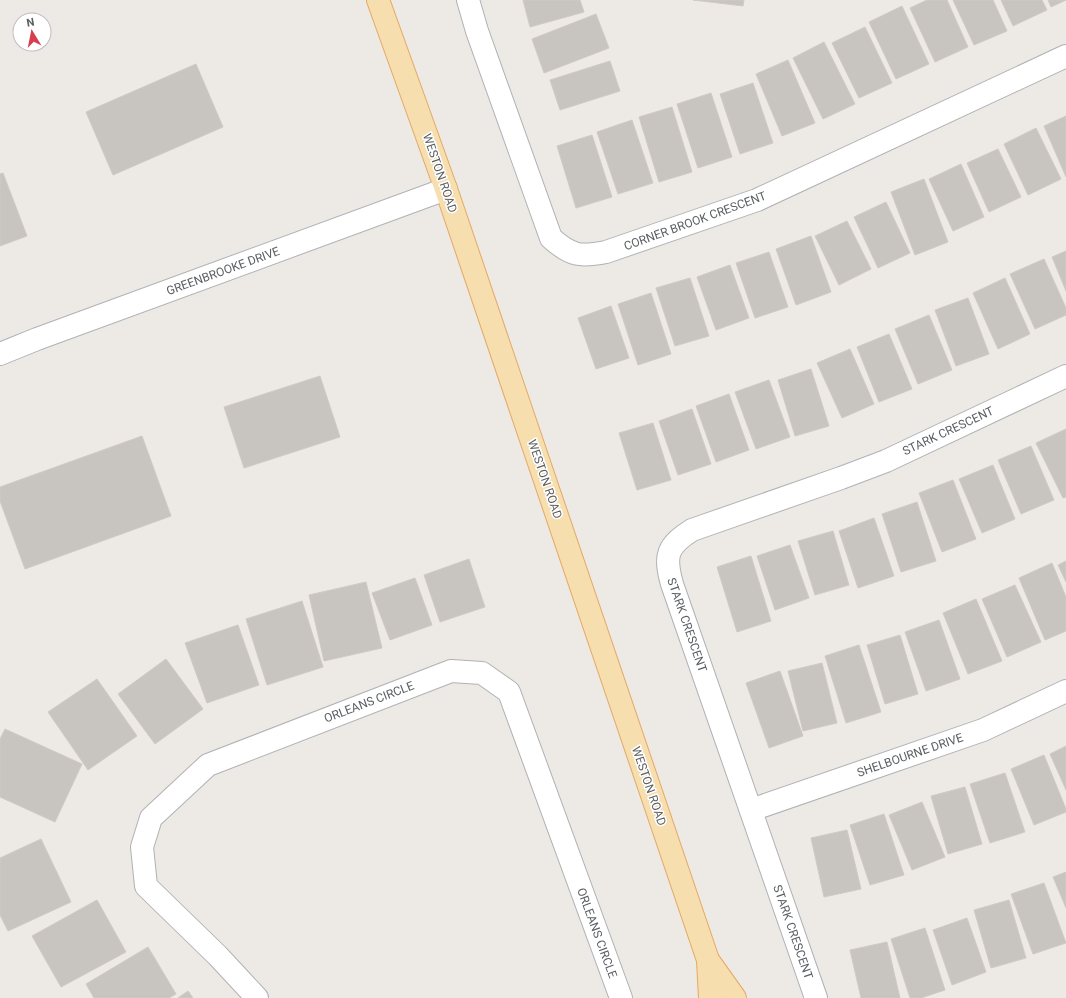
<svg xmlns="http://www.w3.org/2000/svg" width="1066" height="998" font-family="Roboto,sans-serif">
  <rect width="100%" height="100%" fill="#ede9e4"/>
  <g fill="#c8c4c0" stroke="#d1cac3">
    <polygon points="523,0 580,0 584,12 530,27"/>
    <polygon points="693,0 744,0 743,6"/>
    <polygon points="927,0 947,0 968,47 935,62 910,8"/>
    <polygon points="953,0 993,0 1007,31 974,45"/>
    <polygon points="1001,0 1042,0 1047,10 1013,26"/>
    <polygon points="1048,0 1066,0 1051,7"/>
    <polygon points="902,6 929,64 896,79 869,22"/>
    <polygon points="596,14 609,48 544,73 532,39"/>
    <polygon points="865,27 892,83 859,98 832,43"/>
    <polygon points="824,42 855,104 823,119 793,58"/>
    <polygon points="788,60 815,123 782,136 756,74"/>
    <polygon points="610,61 620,91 560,110 550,80"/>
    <polygon points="196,64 223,127 113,175 86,112"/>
    <polygon points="753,83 773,143 740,154 720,94"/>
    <polygon points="711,93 732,157 698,168 677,104"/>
    <polygon points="672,107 692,172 659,182 639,117"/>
    <polygon points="1066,116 1066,177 1044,126"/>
    <polygon points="632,120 653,183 618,194 597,132"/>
    <polygon points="1036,128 1061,179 1028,195 1004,144"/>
    <polygon points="592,135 612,197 576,208 557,146"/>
    <polygon points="998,149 1021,197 989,212 967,163"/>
    <polygon points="961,164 984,217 953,231 929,179"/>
    <polygon points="3,173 27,236 0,246 0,174"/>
    <polygon points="924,179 948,242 915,255 891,192"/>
    <polygon points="886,202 910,253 878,268 854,217"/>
    <polygon points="847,221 871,269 839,285 815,236"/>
    <polygon points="811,236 831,292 796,305 776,249"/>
    <polygon points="1066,251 1066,291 1052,257"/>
    <polygon points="769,252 788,307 755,318 736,263"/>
    <polygon points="1044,259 1066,308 1066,315 1035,329 1010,274"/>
    <polygon points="730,265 749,318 716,330 697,277"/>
    <polygon points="690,278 709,336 675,346 656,288"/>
    <polygon points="1005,278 1030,334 998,349 973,293"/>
    <polygon points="651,293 671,354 638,365 618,304"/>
    <polygon points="968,298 989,354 956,366 935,310"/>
    <polygon points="611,306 629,358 596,369 578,318"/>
    <polygon points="929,315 952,370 918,384 895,329"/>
    <polygon points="889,334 912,389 879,402 857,347"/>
    <polygon points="850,349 874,404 842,418 817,363"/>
    <polygon points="811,369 829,426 795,436 778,380"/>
    <polygon points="320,376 340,437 244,468 224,407"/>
    <polygon points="769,380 790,437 756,449 735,392"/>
    <polygon points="729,394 749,450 716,462 696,406"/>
    <polygon points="692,409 711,464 678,475 659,421"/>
    <polygon points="653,423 671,480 637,490 619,433"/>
    <polygon points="1066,429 1066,497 1063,498 1036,443"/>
    <polygon points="142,436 171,516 25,569 0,501 0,487"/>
    <polygon points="1031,446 1054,500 1021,514 998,460"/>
    <polygon points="993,465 1015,519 982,533 959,479"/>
    <polygon points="953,480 976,539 942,552 919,493"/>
    <polygon points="917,502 936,561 901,572 882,514"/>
    <polygon points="874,518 894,576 858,588 839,531"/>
    <polygon points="833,531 849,585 815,595 798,541"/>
    <polygon points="790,545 809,598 775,610 757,556"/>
    <polygon points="751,556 771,621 737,632 717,567"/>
    <polygon points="469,559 485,607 440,622 424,575"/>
    <polygon points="1066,561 1066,582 1058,565"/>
    <polygon points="1052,563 1066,597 1066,631 1045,640 1019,578"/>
    <polygon points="415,578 432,625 390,640 372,593"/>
    <polygon points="366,582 382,648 324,661 309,595"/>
    <polygon points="1015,585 1041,642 1007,657 982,599"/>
    <polygon points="976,599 1002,661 968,674 943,613"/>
    <polygon points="302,601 323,667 267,685 246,619"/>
    <polygon points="939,620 960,679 926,691 905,632"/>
    <polygon points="238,625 259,685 207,703 185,643"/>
    <polygon points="900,635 918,694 885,704 867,645"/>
    <polygon points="859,645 881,712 846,723 825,656"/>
    <polygon points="166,659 203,709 155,744 118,694"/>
    <polygon points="822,663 837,723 803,731 788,671"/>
    <polygon points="780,671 803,736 769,748 746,683"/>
    <polygon points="97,679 137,736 88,770 48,712"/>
    <polygon points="5,729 82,764 55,822 0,797 0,739"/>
    <polygon points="1066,746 1066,790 1050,754"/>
    <polygon points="1044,755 1066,809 1066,812 1034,825 1011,769"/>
    <polygon points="1005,773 1025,832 990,843 970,784"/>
    <polygon points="965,787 982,844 948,854 931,796"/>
    <polygon points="922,802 945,857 912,870 889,815"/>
    <polygon points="884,814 904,875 870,885 850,825"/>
    <polygon points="847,830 861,889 824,897 811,838"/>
    <polygon points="41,839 71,902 8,931 0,915 0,858"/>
    <polygon points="1066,872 1066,908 1053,877"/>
    <polygon points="1044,883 1066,943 1033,954 1011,894"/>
    <polygon points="97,900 126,952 61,987 32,936"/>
    <polygon points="1009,900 1026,958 991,968 974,910"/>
    <polygon points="967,918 986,972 952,985 933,930"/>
    <polygon points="925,928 945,990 921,998 910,998 891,939"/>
    <polygon points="887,942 900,998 861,998 850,950"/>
    <polygon points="148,947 176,994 169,998 94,998 86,984"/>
    <polygon points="188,991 193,998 178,998"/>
  </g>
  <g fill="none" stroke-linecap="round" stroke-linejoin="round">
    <g stroke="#afb2b5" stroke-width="24">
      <g id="minor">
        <path d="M468,0L477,31L551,238C571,256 580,257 606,252L757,200L1066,56"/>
        <polyline points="0,354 37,339 446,189"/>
        <polyline points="751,810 983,730 1066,691"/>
        <polyline points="257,998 218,956 146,886 142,847 151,818 208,765 451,671 482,673 509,692 621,998"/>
        <path d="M816,998L672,584C664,555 667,546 692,530L841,478L886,461L1066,376"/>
      </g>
    </g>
    <g stroke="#e4a965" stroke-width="24">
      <g id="major">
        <polyline points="378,0 446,189 708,960 735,998"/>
        <polyline points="708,960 710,998"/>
      </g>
    </g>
    <use href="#minor" stroke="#fff" stroke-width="22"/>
    <use href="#major" stroke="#f7deae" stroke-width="22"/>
  </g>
  <g text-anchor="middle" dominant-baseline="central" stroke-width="3" stroke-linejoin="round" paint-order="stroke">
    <g font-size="12" fill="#5c6063" stroke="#fff">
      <text transform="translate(440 173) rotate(71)">WESTON ROAD</text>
      <text transform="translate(695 221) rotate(-20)">CORNER BROOK CRESCENT</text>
      <text transform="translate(223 271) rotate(-20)">GREENBROOKE DRIVE</text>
      <text transform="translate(948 431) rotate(-25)">STARK CRESCENT</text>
      <text transform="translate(545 479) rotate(71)">WESTON ROAD</text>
      <text transform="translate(687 625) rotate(71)">STARK CRESCENT</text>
      <text transform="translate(369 702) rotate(-21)">ORLEANS CIRCLE</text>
      <text transform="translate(910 755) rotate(-19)">SHELBOURNE DRIVE</text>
      <text transform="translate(649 786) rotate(71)">WESTON ROAD</text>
      <text transform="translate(793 932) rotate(71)">STARK CRESCENT</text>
      <text transform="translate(597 933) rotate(70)">ORLEANS CIRCLE</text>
    </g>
  </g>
  <g transform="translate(32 32) rotate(350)"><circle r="19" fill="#ffffff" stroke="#bebfc1"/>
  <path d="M0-3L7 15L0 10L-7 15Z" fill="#d93e4e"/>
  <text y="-6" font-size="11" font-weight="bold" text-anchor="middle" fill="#5c6063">N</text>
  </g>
</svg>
